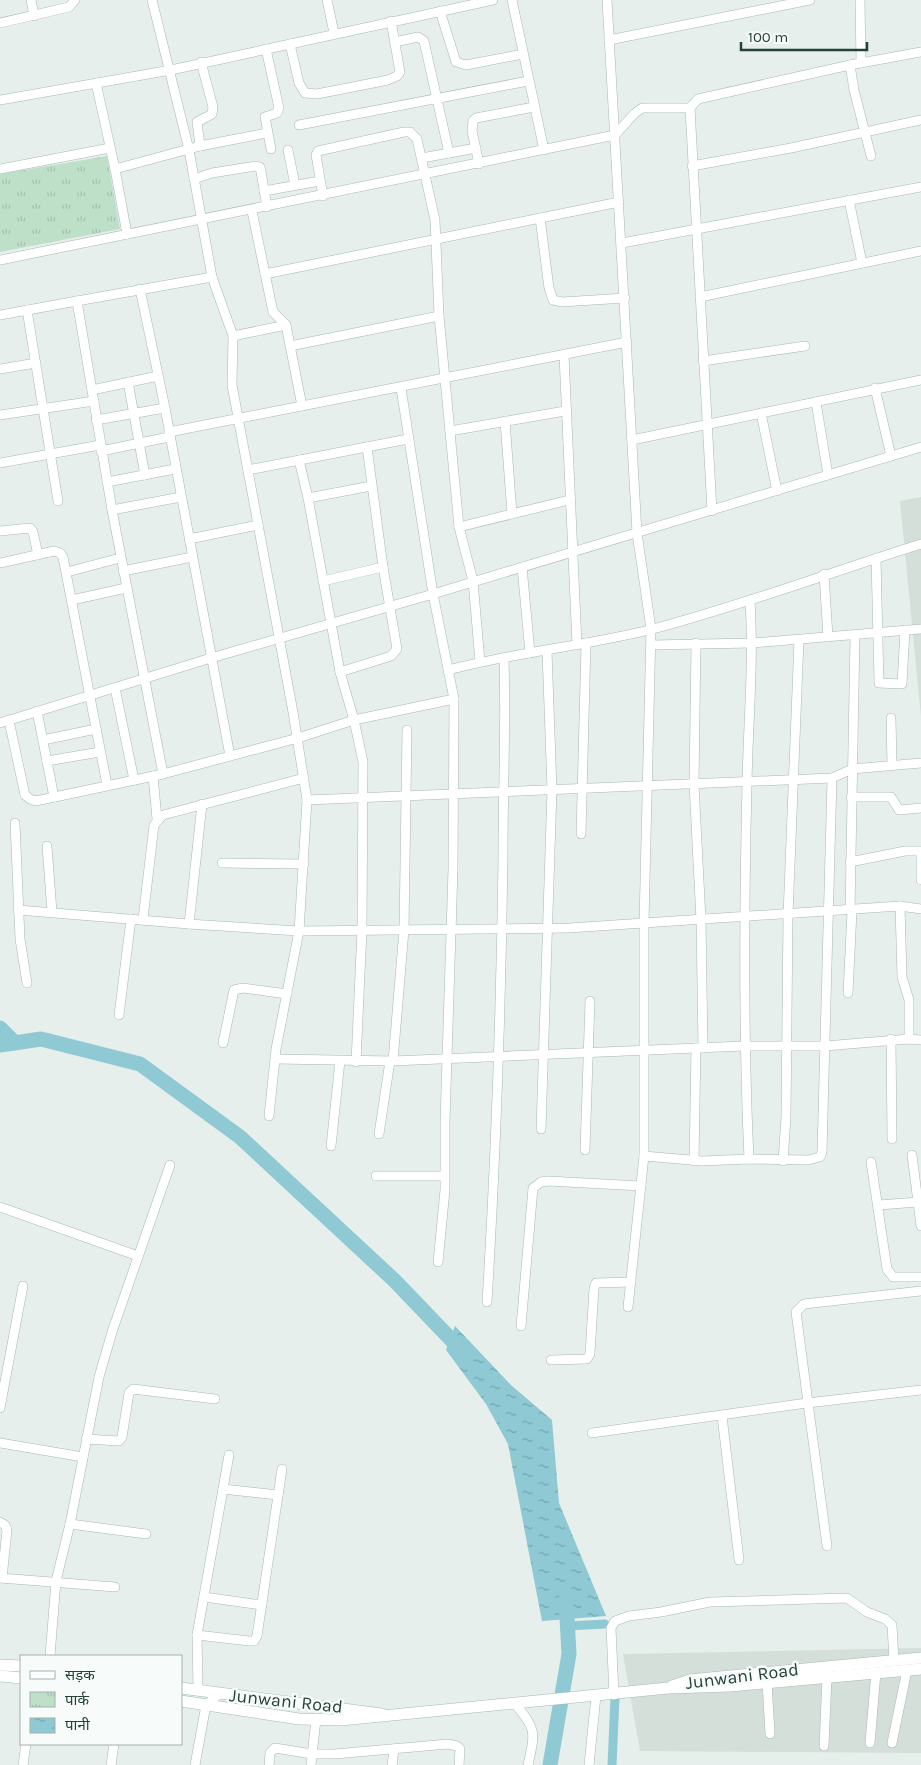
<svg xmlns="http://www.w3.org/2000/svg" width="921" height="1765" font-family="Karla,'Noto Sans Devanagari',sans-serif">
  <defs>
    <pattern id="park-tufts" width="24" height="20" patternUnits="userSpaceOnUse" patternTransform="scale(1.25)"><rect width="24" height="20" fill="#bfe0c8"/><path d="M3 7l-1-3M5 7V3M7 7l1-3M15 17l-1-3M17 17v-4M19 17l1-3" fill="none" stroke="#a4c1ad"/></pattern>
    <pattern id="water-ripples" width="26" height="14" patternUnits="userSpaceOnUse" patternTransform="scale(1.25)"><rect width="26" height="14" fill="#8ec9d4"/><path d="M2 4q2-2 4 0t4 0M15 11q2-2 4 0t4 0" fill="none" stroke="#74a5ad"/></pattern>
  </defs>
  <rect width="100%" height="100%" fill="#e6efeb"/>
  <g fill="#d4dfda">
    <polygon points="921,497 921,717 900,501"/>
    <polygon points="921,1648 921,1753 640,1751 623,1654"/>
  </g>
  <polygon fill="url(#park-tufts)" points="107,156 120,229 0,252 0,174"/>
  <polygon fill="url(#water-ripples)" points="455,1326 512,1386 552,1420 559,1503 606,1616 542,1621 508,1444 486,1404 446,1350"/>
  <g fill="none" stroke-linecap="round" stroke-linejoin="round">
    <g stroke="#8ec9d4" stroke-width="9">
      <polyline points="568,1626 605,1624"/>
      <polyline points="612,1765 615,1698"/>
    </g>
    <g stroke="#8ec9d4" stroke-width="15">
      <polyline points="0,1028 15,1043"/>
      <polyline points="0,1045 41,1039 140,1064 240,1137 395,1281 464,1353"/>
      <polyline points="550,1765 569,1654 566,1600"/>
    </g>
    <g stroke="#a8b8b2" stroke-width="10">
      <g id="street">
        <polyline points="31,0 34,16"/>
        <polyline points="152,0 189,150 212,277 233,336 232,385 293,712 307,800"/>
        <polyline points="327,0 334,33"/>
        <polyline points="512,0 544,150"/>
        <polyline points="607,0 637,533 651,629 644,923 644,1156 628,1307"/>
        <polyline points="860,0 861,63"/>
        <polyline points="440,11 456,62 466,65 523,54"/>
        <polyline points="0,23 69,7 75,0"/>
        <polyline points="609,40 810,0"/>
        <polyline points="395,42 418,37 424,41 449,153"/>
        <polyline points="290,44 299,83 305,93 317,94 388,80 397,76 400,72 391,21"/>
        <polyline points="266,49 279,108 277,113 265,117 271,149"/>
        <polyline points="850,65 854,90 871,156"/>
        <polyline points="96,83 115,169 200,146 267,133"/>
        <polyline points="0,100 171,70 493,0"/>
        <polyline points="299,125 528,81"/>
        <polyline points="200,146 197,122 212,114 213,107 201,62"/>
        <polyline points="288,150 295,185"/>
        <polyline points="422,158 476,148"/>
        <polyline points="479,164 472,131 473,121 476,118 534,107"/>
        <polyline points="692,166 791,148 921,120"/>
        <polyline points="0,169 110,148"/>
        <polyline points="115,169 127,234"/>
        <polyline points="194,179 212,173 256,166 260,167 261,172 267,207"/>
        <polyline points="264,191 320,181"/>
        <polyline points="323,196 316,155 318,151 404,132 410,132 417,139 435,220 439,316 459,527 473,581 480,662"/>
        <polyline points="849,200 862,263"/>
        <polyline points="252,211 273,312 286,325"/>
        <polyline points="540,218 549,288 553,300 562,302 625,298"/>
        <polyline points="622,243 921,187"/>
        <polyline points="0,260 615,135 634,114 642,108 690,108"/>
        <polyline points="265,274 619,202"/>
        <polyline points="140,289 165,408 230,756"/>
        <polyline points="700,297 921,251"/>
        <polyline points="27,310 58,501"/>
        <polyline points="0,315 77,301"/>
        <polyline points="233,336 286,325 302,406"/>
        <polyline points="290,346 439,316"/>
        <polyline points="564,355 577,645"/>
        <polyline points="703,361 805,346"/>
        <polyline points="0,369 36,363"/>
        <polyline points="128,382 145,475"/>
        <polyline points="401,388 433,594 454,699 453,869 445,1121 445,1190 438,1262"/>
        <polyline points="875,388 891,456"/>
        <polyline points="92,390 158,376"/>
        <polyline points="816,402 828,475"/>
        <polyline points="761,413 777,491"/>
        <polyline points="0,415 94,401"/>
        <polyline points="96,420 165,408"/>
        <polyline points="505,421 512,514"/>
        <polyline points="450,431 565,411"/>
        <polyline points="169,432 627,342"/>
        <polyline points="632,440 921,380"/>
        <polyline points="101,451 169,437"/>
        <polyline points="299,460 308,498 340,672 354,720 363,762 362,930 356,1062"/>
        <polyline points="0,463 100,445"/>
        <polyline points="248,470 408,439"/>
        <polyline points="107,482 175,469"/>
        <polyline points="308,498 371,486"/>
        <polyline points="112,510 181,497"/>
        <polyline points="712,511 690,108 698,99 850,65 921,52"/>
        <polyline points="459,527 569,500"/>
        <polyline points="0,531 30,528 33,532 38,555"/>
        <polyline points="189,539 258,525"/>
        <polyline points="876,558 879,683 902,684 905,630"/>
        <polyline points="0,563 54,551 60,553 63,557 107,785"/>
        <polyline points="522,567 530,653"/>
        <polyline points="123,571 192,557"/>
        <polyline points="67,572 120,558"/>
        <polyline points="824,574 828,637"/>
        <polyline points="323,581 383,567"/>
        <polyline points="72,600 126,588"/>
        <polyline points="696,643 694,784 701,920 703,1048"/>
        <polyline points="651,645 752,643 921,629"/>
        <path d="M448,670C516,652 586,646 653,629C744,605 831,572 921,544"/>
        <polyline points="340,672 391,656 397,649 383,567 367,447"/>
        <polyline points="115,688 134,780"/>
        <polyline points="37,711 54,797"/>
        <polyline points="891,718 892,765"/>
        <polyline points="9,721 25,795 30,799 36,801 163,774 298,738 354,720 454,699"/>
        <polyline points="0,723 211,658 433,594 921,447"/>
        <polyline points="43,740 96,729"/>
        <polyline points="47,761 100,752"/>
        <polyline points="163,774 112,510 77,301 212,277"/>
        <polyline points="153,776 157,819"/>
        <polyline points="851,797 891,797 899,810 921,808"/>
        <polyline points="15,823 20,939 27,983"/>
        <polyline points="581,834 586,643"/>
        <polyline points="47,846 52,912"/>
        <polyline points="921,856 921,880"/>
        <polyline points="850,862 905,851 921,851"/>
        <polyline points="222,863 304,864"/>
        <polyline points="900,906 902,977 909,1000 909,1039"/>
        <polyline points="18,910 189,924 299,931 569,928 900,906 921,909"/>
        <polyline points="850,911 855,635"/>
        <polyline points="143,919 154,825 163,815 304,778"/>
        <polyline points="189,924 202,804"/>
        <polyline points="848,993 852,911"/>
        <polyline points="119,1015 131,919"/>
        <polyline points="891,1039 892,1139"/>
        <polyline points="223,1043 234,990 243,988 287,994"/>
        <polyline points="276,1059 393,1061 744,1046 825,1046 909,1039 921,1040"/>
        <polyline points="393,1061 404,930 407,730"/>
        <polyline points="269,1116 276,1049 299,931 307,800 832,778 852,769 921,763"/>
        <polyline points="541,1129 552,789 547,651"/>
        <polyline points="379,1134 390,1061"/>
        <polyline points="331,1146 340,1061"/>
        <polyline points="585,1150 590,1001"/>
        <polyline points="912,1155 921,1226"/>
        <polyline points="644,1156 702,1161 749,1159 808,1160 820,1157 822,1152 832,778"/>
        <path d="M749,1159C743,1034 744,909 747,784C748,723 754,663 750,602"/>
        <polyline points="694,1161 696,1048"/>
        <polyline points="783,1161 786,1117 788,915 799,640"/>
        <polyline points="871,1162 887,1269 893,1277 921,1277"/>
        <polyline points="376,1176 444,1176"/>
        <polyline points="879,1205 918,1202"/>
        <polyline points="0,1207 138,1256"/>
        <path d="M487,1302C496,1154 501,1006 503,858C503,791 506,725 504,658"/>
        <polyline points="521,1326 533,1188 541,1182 548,1181 641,1186"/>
        <polyline points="551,1360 587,1359 590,1354 594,1288 596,1283 631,1282"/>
        <polyline points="0,1408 23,1286"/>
        <polyline points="722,1416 739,1560"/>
        <polyline points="592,1433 807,1403 921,1390"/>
        <polyline points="86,1439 119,1441 122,1437 129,1393 133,1389 215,1399"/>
        <polyline points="0,1443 83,1457"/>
        <polyline points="223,1489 278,1495"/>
        <polyline points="0,1522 5,1525 7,1530 2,1578"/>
        <polyline points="70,1524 146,1534"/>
        <polyline points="827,1546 796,1312 804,1304 921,1291"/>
        <polyline points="0,1578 115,1587"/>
        <polyline points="204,1597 262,1605"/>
        <polyline points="197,1635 249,1641 254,1641 257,1636 282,1469"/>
        <polyline points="50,1656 56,1581 70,1524 99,1377 112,1332 170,1165"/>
        <polyline points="767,1682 770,1734"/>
        <polyline points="198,1691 197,1635 229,1455"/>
        <polyline points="614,1695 611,1628 615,1621 629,1616 661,1612 710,1602 847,1598 867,1612 885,1619 892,1625 894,1661"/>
        <path d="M515,1704C537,1730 535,1732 528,1765"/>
        <polyline points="870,1743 876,1672"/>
        <polyline points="892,1743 907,1670"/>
        <polyline points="824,1746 827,1677"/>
        <polyline points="23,1765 26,1744"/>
        <polyline points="111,1765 114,1744"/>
        <polyline points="195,1765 206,1705 219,1694"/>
        <polyline points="269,1765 270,1753 275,1748 312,1754 335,1754 448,1744 457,1746 460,1749 459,1765"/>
        <polyline points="311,1765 316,1719"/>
        <polyline points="392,1765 394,1749"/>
        <polyline points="589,1765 596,1696"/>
      </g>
    </g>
    <g stroke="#a4bbb3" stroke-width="12">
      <g id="secondary">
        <polyline points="0,1665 21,1666"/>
        <polyline points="0,1676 21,1678"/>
        <polyline points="672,1686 690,1680 710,1678 921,1658"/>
        <polyline points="181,1688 382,1714"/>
        <polyline points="181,1701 299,1719 341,1720 668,1688 730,1686 921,1669"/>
      </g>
    </g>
    <use href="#street" stroke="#fff" stroke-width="9"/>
    <use href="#secondary" stroke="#fff" stroke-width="11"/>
  </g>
  <g text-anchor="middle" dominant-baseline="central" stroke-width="5" stroke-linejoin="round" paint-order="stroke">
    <g font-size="18" fill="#24423a" stroke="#f7fbf9">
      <text transform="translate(742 1676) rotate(-7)">Junwani Road</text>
      <text transform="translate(286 1701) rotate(6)">Junwani Road</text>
    </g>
  </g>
  <rect x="20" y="1655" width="162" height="90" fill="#f7fbf9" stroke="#a3b1ad"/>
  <rect x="30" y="1671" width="25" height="8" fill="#ffffff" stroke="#a3b1ad"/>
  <text x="65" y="1680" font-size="15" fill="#24423a">सड़क</text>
  <rect x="30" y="1692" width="25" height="15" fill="url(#park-tufts)" stroke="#a3b1ad"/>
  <text x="65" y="1705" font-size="15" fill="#24423a">पार्क</text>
  <rect x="30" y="1718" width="25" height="15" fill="url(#water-ripples)" stroke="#a3b1ad"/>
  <text x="65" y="1730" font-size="15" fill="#24423a">पानी</text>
  <path d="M741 42v8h126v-8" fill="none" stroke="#24423a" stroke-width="2.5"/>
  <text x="748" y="42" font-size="15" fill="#24423a" stroke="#f7fbf9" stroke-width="4" paint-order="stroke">100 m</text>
</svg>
